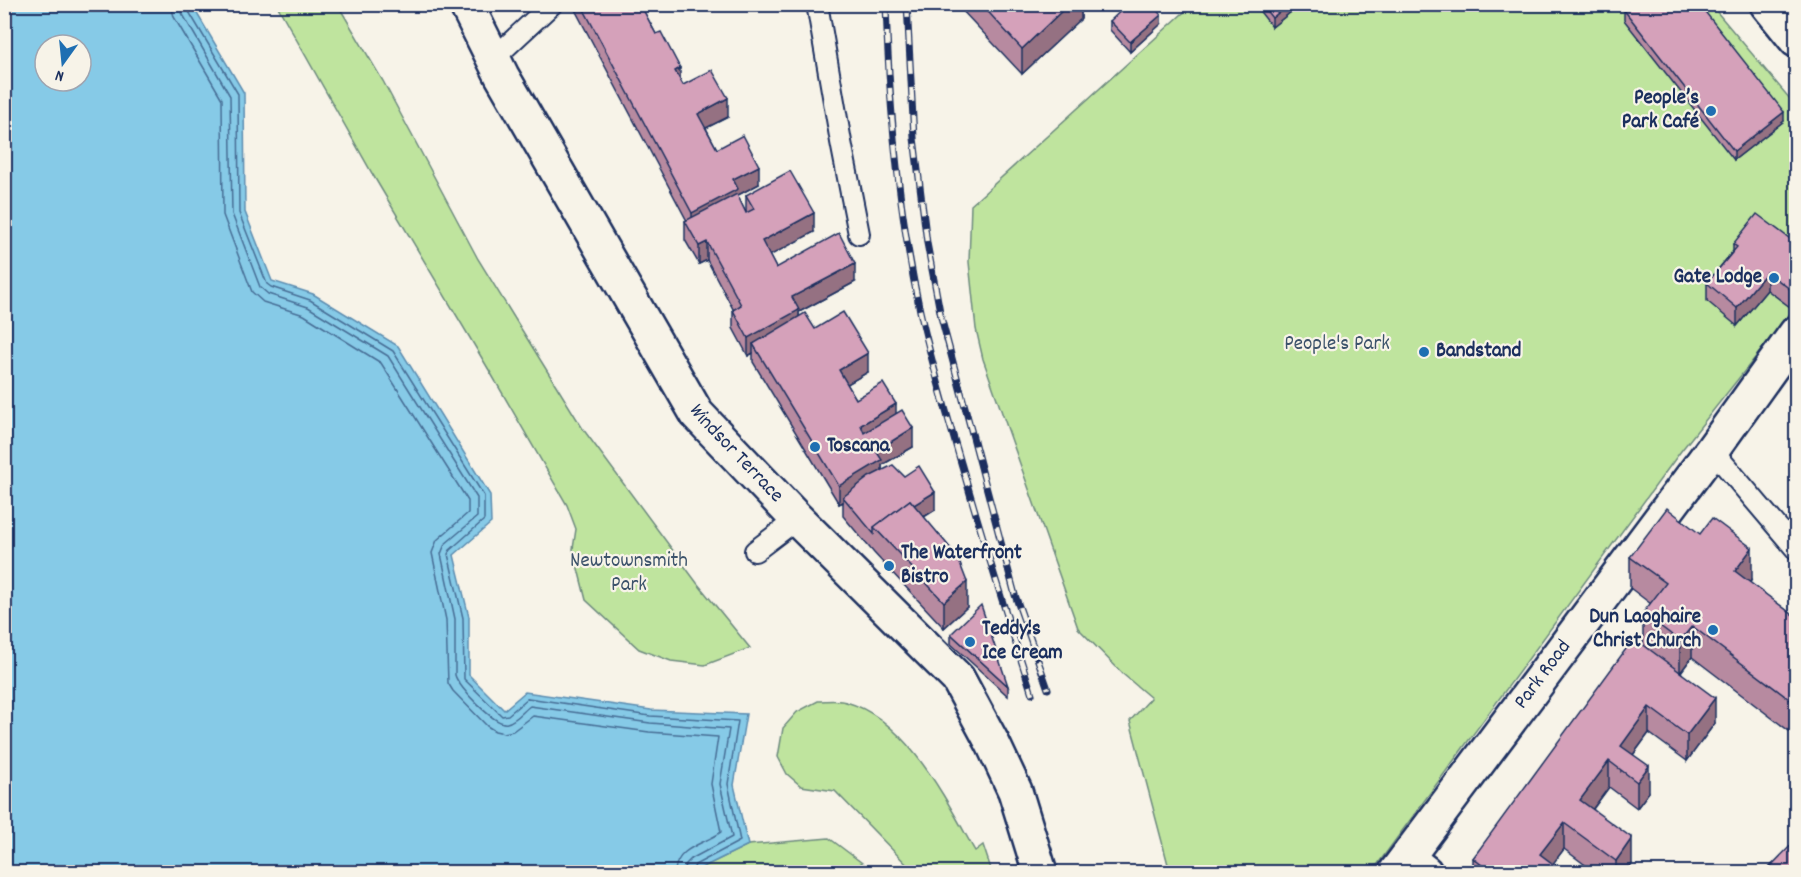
<svg xmlns="http://www.w3.org/2000/svg" width="1801" height="877" font-family="Dekko,sans-serif">
  <rect width="100%" height="100%" fill="#f7f3e8"/>
  <filter id="ink" filterUnits="userSpaceOnUse"><feTurbulence type="fractalNoise" baseFrequency=".0167" numOctaves="2"/><feDisplacementMap in="SourceGraphic" scale="12" xChannelSelector="R" yChannelSelector="G"/><feConvolveMatrix kernelMatrix="1 2 1 2 8 2 1 2 1" color-interpolation-filters="sRGB"/></filter>
  <g filter="url(#ink)">
    <g fill="#bfe49e" stroke="#6d8a7e" stroke-width="1.5">
      <polygon points="277,5 338,5 383,81 478,259 583,429 697,583 750,648 705,665 671,661 639,649 586,600 573,549 576,529 567,505 489,370 373,175"/>
      <polygon points="1192,5 1711,5 1796,106 1796,306 1681,451 1372,872 1170,872 1130,721 1151,698 1124,675 1078,628 983,359 976,329 969,262 971,205"/>
      <path d="M818,701C827,701 838,699 846,702C907,719 946,800 975,851L983,845L992,872H914L835,791L801,786L787,774L778,757L783,728L797,712Z"/>
      <polygon points="829,838 874,872 693,872 748,845"/>
    </g>
    <path fill="#86cae7" stroke="#5b8cb0" stroke-width="1.5" fill-rule="evenodd" d="M5,4L192,5L244,93L245,212L272,281L313,294L398,346L490,495L491,523L454,555L469,617V675L504,710L525,692L651,710L746,714L734,785L748,845L693,872H5ZM45,45H81V81H45Z"/>
    <g fill="none" stroke-linecap="round" stroke-linejoin="round">
      <g stroke="#466d95" stroke-width="1.5">
        <path d="M171,4L174,17L222,99L223,215L252,292L263,302L304,315L381,363L468,501V513L437,540L432,553L446,620L448,683L453,691L487,726L495,731L504,733L513,731L533,716L649,732L718,737L711,784L721,832C705,844 676,847 675,872"/>
        <path d="M180,4L182,13L230,96L232,214L260,287L268,294L308,307L388,356L477,498V517L445,544L441,554L455,619V675C458,687 495,726 507,723C516,721 523,711 530,706L650,723L729,729L720,784L732,837L691,859L686,864L684,872"/>
        <polyline points="187,4 188,10 238,94 239,213 267,284 271,287 310,300 393,351 484,496 484,520 450,550 448,554 463,618 464,679 502,716 508,715 528,698 650,716 738,721 728,784 740,841 695,865 692,872"/>
      </g>
      <g stroke="#1b2f5e" stroke-width="24">
        <g id="service">
          <polyline points="817,4 841,142 859,234"/>
          <polyline points="493,59 552,4"/>
          <polyline points="1712,450 1796,549"/>
          <polyline points="755,551 797,519"/>
        </g>
      </g>
      <g stroke="#1b2f5e" stroke-width="38">
        <polyline id="minor" points="1407,858 1425,872"/>
      </g>
      <g stroke="#1b2f5e" stroke-width="38">
        <g id="secondary">
          <path id="s1" d="M466,4L502,76L697,414L797,519L958,679L993,744L1015,791L1040,872"/>
          <polyline points="1767,4 1796,40"/>
          <path id="s2" d="M1396,872L1712,450L1796,333"/>
        </g>
      </g>
      <use href="#service" stroke="#f7f3e8" stroke-width="20"/>
      <use href="#minor" stroke="#f7f3e8" stroke-width="33"/>
      <use href="#secondary" stroke="#f7f3e8" stroke-width="33"/>
      <g stroke="#1b2f5e" stroke-width="7">
        <g id="rail">
          <path d="M886,4C889,107 898,210 920,311C932,365 948,419 964,473C985,547 1008,620 1032,694"/>
          <polyline points="907,4 914,138 927,243 941,317 1015,595 1048,689"/>
        </g>
      </g>
      <use href="#rail" stroke="#f7f3e8" stroke-width="4.5" stroke-dasharray="14" stroke-linecap="butt"/>
    </g>
    <g fill="#b78aa0" stroke="#1b2f5e" stroke-width="1.5">
      <polygon points="572,4 640,4 683,85 728,117 706,128 717,149 759,184 738,195 738,197 746,213 746,195 814,232 769,255 776,268 855,282 799,312 799,317 868,372 847,384 856,399 896,413 913,447 882,465 882,471 935,510 924,517 967,607 944,628 874,553 843,516 843,502 839,504 753,362 753,353 748,356 733,328 733,309 707,260 699,264 685,240 685,221 687,221"/>
      <polygon points="960,4 1081,4 1081,19 1022,74 960,8"/>
      <polygon points="1254,4 1301,4 1272,27"/>
      <polygon points="1624,10 1784,121 1734,160 1624,20"/>
      <polygon points="1110,21 1161,24 1130,52 1110,30"/>
      <polygon points="1733,244 1797,244 1797,299 1790,307 1767,290 1737,326 1707,301 1707,283 1733,251"/>
      <polygon points="1630,557 1752,579 1750,583 1797,618 1797,737 1692,657 1681,672 1715,723 1687,761 1649,733 1633,755 1649,792 1637,808 1609,787 1593,809 1632,864 1626,873 1596,873 1564,849 1553,863 1565,873 1473,873 1473,858 1643,645 1643,613 1651,604 1630,588"/>
      <polygon points="951,634 1008,686 1008,696 951,644"/>
      <polygon points="1797,763 1797,791 1795,790 1795,764"/>
    </g>
    <g fill="#957182" stroke="#1b2f5e" stroke-width="1.5">
      <polygon points="1069,4 1081,4 1081,19 1022,74 1022,49"/>
      <polygon points="1289,4 1301,4 1272,27 1272,18"/>
      <polygon points="1161,15 1161,24 1130,52 1130,42"/>
      <polygon points="680,68 680,86 675,71"/>
      <polygon points="728,98 728,117 698,132 698,114"/>
      <polygon points="1784,112 1784,121 1734,160 1734,151"/>
      <polygon points="759,166 759,184 738,195 738,207 692,231 692,213 733,179"/>
      <polygon points="814,213 814,232 762,260 762,241"/>
      <polygon points="707,242 707,260 699,264 699,246"/>
      <polygon points="855,264 855,282 799,312 799,328 753,344 753,353 748,356 748,338 792,297"/>
      <polygon points="1767,272 1767,290 1737,326 1737,308"/>
      <polygon points="1797,281 1797,299 1790,307 1790,289"/>
      <polygon points="868,353 868,372 839,389 839,370"/>
      <polygon points="896,404 896,422 861,444 861,425"/>
      <polygon points="913,428 913,447 882,465 882,479 843,497 843,502 839,504 839,486 876,451"/>
      <polygon points="935,492 935,510 910,525 910,507"/>
      <polygon points="1752,548 1752,579 1735,603 1735,571"/>
      <polygon points="967,582 967,607 944,628 944,602"/>
      <polygon points="1692,626 1692,657 1680,673 1680,641"/>
      <polygon points="1715,698 1715,723 1687,761 1687,735"/>
      <polygon points="1649,707 1649,733 1621,771 1621,746"/>
      <polygon points="1609,761 1609,787 1580,826 1580,800"/>
      <polygon points="1649,766 1649,792 1637,808 1637,782"/>
      <polygon points="1564,823 1564,849 1546,873 1540,854"/>
      <polygon points="1632,838 1632,864 1626,873 1616,873 1616,861"/>
    </g>
    <g fill="#d5a1ba" stroke="#1b2f5e" stroke-width="1.5">
      <polygon points="581,4 640,4 656,34 661,32 680,68 675,71 683,85 712,70 728,98 698,114 717,149 743,135 759,166 733,179 738,189 692,213"/>
      <polygon points="981,4 1069,4 1022,49"/>
      <polygon points="1128,4 1151,4 1161,15 1130,42 1110,21"/>
      <polygon points="1261,4 1289,4 1272,18"/>
      <polygon points="1631,4 1699,4 1784,112 1734,151 1624,10"/>
      <polygon points="790,171 814,213 762,241 776,268 839,233 855,264 792,297 799,310 748,338 733,310 741,305 725,275 707,242 699,246 685,221 737,194 746,213 754,209 746,195"/>
      <polygon points="1757,214 1797,244 1797,281 1790,289 1767,272 1737,308 1707,283 1737,247 1733,244"/>
      <polygon points="843,312 868,353 839,370 856,399 883,383 896,404 861,425 864,433 902,410 913,428 876,451 882,460 839,486 753,344 805,313 815,329"/>
      <polygon points="893,465 904,476 919,466 935,492 914,505 910,500 874,527 874,534 843,497 869,477"/>
      <polygon points="910,500 957,556 967,582 944,602 874,527"/>
      <polygon points="1667,508 1700,534 1712,518 1752,548 1735,571 1797,618 1797,705 1692,626 1680,641 1643,613 1666,583 1630,557"/>
      <polygon points="981,605 1008,686 951,634"/>
      <polygon points="1634,638 1715,698 1687,735 1649,707 1621,746 1649,766 1637,782 1609,761 1580,800 1632,838 1616,861 1564,823 1540,854 1565,873 1533,873 1529,870 1527,873 1492,873 1473,858"/>
      <polygon points="1797,839 1797,873 1764,873"/>
    </g>
  </g>
  <g fill="#1f6fb2" stroke="#f7f3e8" stroke-width="2">
    <circle cx="1711" cy="111" r="6"/>
    <circle cx="1774" cy="278" r="6"/>
    <circle cx="1424" cy="352" r="6"/>
    <circle cx="815" cy="447" r="6"/>
    <circle cx="889" cy="566" r="6"/>
    <circle cx="1713" cy="630" r="6"/>
    <circle cx="970" cy="642" r="6"/>
  </g>
  <g text-anchor="middle" dominant-baseline="central" stroke-width="4.5" stroke-linejoin="round" paint-order="stroke">
    <g font-size="21" font-weight="bold" fill="#1b2f5e" stroke="#f7f3e8" text-anchor="start">
      <text x="1699" y="99" text-anchor="end">People’s<tspan x="1699" dy="24">Park Café</tspan></text>
      <text x="1762" y="278" text-anchor="end">Gate Lodge</text>
      <text x="1436" y="352">Bandstand</text>
      <text x="827" y="447">Toscana</text>
      <text x="901" y="554">The Waterfront<tspan x="901" dy="24">Bistro</tspan></text>
      <text x="1701" y="618" text-anchor="end">Dun Laoghaire<tspan x="1701" dy="24">Christ Church</tspan></text>
      <text x="982" y="630">Teddy's<tspan x="982" dy="24">Ice Cream</tspan></text>
    </g>
    <g font-size="21" fill="#3c536b" stroke="#f7f3e8">
      <text x="1337" y="345">People's Park</text>
      <text x="629" y="562">Newtownsmith<tspan x="629" dy="24">Park</tspan></text>
    </g>
    <g font-size="21" fill="#1b2f5e" stroke="#f7f3e8">
      <text stroke="none"><textPath href="#s1" startOffset="526">Windsor Terrace</textPath></text>
      <text stroke="none"><textPath href="#s2" startOffset="246">Park Road</textPath></text>
    </g>
  </g>
  <rect width="1801" height="877" fill="none" stroke="#f7f3e8" stroke-width="24"/>
  <rect x="12" y="12" width="1777" height="853" fill="none" stroke="#1b2f5e" stroke-width="2" filter="url(#ink)"/>
  <g transform="translate(63 63) rotate(195)"><circle r="28" fill="#f7f3e8" stroke="#9fa5b1" stroke-width="1.5"/>
  <path d="M0-4.5L10 22L0 15L-10 22Z" fill="#1f6fb2"/>
  <text y="-9" font-size="16" font-weight="bold" text-anchor="middle" fill="#1b2f5e">N</text>
  </g>
</svg>
